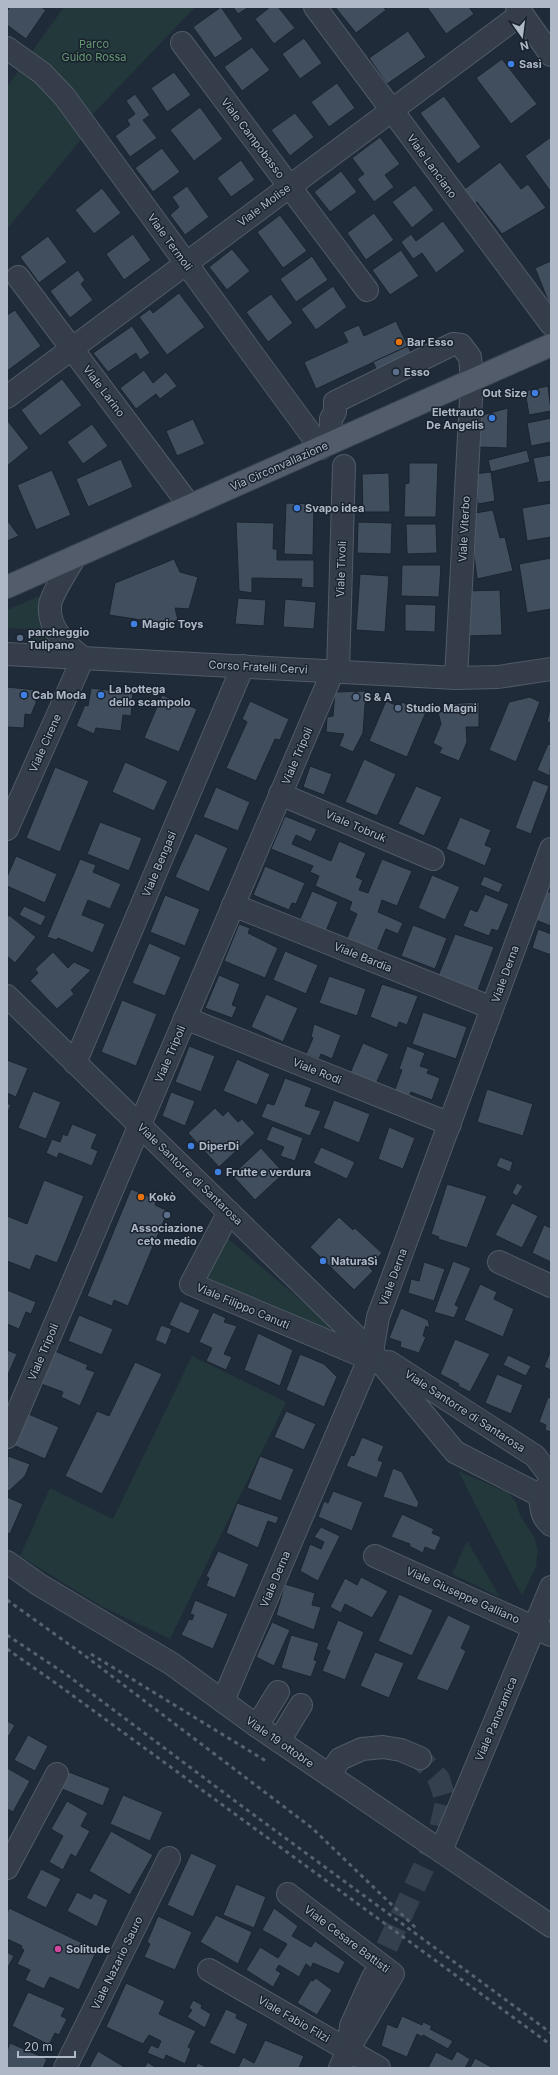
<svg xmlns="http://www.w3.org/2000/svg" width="558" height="2075" font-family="Inter,sans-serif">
  <rect width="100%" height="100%" fill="#202b39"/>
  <g fill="#22383a">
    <polygon points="64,7 195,7 91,116 56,80 56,71 31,53"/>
    <polygon points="21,67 38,84 48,86 83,137 7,229 7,87"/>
    <path d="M44,594C43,618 41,630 57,649L30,647L36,630L7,628V610Z"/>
    <polygon points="227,1238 352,1343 203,1276"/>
    <polygon points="192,1356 286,1402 170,1639 101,1606 20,1556 50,1488 113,1519"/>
    <polygon points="458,1471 509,1493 516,1502 520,1515 534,1537 538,1551 536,1566 522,1596"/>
    <polygon points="467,1541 500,1597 452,1574"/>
  </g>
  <g fill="#414e5e" stroke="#1b2430">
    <polygon points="10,7 41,7 46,10 26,39 7,25 7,11"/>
    <polygon points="221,7 243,39 215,58 193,27"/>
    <polygon points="233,7 249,7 238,14"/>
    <polygon points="270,7 278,7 295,28 274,44 255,19"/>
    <polygon points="335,7 383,7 386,10 356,33"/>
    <polygon points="427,7 469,7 474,14 446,34"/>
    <polygon points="408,31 426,57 387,84 369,58"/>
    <polygon points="304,38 322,63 300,79 282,54"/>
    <polygon points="252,47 270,70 242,91 224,67"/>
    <polygon points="502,59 537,104 511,124 476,78"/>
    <polygon points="174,72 191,95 167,112 151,88"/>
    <polygon points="337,83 355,108 329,127 311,102"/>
    <polygon points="135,94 150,115 143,120 157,138 130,157 115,136 130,125 127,120 135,114 126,101"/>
    <polygon points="444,96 481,147 458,164 420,113"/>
    <polygon points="200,107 223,139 194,161 170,130"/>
    <polygon points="295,113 314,137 290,156 271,130"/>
    <polygon points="380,137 400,164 385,175 394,187 374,202 357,179 364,174 352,158"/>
    <polygon points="551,137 551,192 525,156"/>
    <polygon points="162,148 180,172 153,192 135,168"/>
    <polygon points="241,160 255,180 231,197 217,178"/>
    <polygon points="500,162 521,189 528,184 546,208 502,234 477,202 473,205 462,191"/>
    <polygon points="341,171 357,192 330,212 314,192"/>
    <polygon points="415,185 434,210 412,228 392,202"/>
    <polygon points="187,186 209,217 185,235 170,215 179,207 172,197"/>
    <polygon points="102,188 121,213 94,234 75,210"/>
    <polygon points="374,213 394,240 366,260 347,233"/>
    <polygon points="280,215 307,251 283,268 257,232"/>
    <polygon points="443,221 465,251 436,273 422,253 413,259 401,242 411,234 416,241"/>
    <polygon points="133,234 151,260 124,280 106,254"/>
    <polygon points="48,236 67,262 39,283 20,257"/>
    <polygon points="232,249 250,271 227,290 209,267"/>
    <polygon points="401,250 419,276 390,295 372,270"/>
    <polygon points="312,256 328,280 296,302 280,279"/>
    <polygon points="551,261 551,302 549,303 535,268"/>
    <polygon points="78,270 85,280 81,284 93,300 70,318 50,291"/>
    <polygon points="333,286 347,307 316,330 301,309"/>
    <polygon points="179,293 205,327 167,355 139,317 150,309 153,313"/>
    <polygon points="271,294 293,323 268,342 246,312"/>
    <polygon points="15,310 41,346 7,371 7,315"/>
    <polygon points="396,321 408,346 316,389 304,362 348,342 343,332 359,325 364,336"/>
    <polygon points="132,326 150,353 140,360 136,353 108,372 93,353"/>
    <polygon points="408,346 418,368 383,384 373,362"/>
    <polygon points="144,370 153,383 166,372 177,386 160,399 156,394 136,409 120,388"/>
    <polygon points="62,379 82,405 40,436 21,410"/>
    <polygon points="548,386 551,411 529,415 525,391"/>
    <polygon points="508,408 507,448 477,447 482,415"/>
    <polygon points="551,418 551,442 531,446 527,423"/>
    <polygon points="193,419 205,444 177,456 166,431"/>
    <polygon points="7,420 29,448 7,466"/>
    <polygon points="92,424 108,446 83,464 67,442"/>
    <polygon points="527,450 530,462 491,472 488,460"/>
    <polygon points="551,455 551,481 538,483 533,458"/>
    <polygon points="121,459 133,487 88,507 76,479"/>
    <polygon points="409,463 438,463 436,517 404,517 405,484 409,483"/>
    <polygon points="52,470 71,515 36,530 17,485"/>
    <polygon points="491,472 495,501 478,504 473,474"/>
    <polygon points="389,473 390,512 363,512 362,474"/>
    <polygon points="286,503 314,504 313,555 284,554"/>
    <polygon points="551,503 551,537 527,541 522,508"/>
    <polygon points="493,510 500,538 505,537 513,571 477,579 469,514"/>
    <polygon points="7,520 19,536 7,541"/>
    <polygon points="236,522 274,523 273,549 277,549 277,560 314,560 314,588 301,587 302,579 252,578 252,593 239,591"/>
    <polygon points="358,522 392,523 391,554 357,553"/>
    <polygon points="406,524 436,524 437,553 407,554"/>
    <polygon points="551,558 551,609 527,613 519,564"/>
    <polygon points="174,559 180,572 198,577 189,609 175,608 178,620 156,627 154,622 109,615 115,583"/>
    <polygon points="402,565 441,565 439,597 401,596"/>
    <polygon points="360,574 389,576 385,632 356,630"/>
    <polygon points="500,590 502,635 467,636 464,591"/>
    <polygon points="238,598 266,600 264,626 235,624"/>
    <polygon points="285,599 316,602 314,629 283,627"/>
    <polygon points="405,604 436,605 435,632 405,631"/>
    <polygon points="7,687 37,690 36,703 31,715 25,714 24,728 7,727"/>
    <polygon points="91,688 133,693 131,716 123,715 121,731 96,728 94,734 76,726 85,705 88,706"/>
    <polygon points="366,691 363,733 353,752 339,746 344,734 326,732 327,717 333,716 335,692"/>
    <polygon points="162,695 197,709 179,752 144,738"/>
    <polygon points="530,697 540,702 516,762 489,750 509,702"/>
    <polygon points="250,701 289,719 280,740 275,739 256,781 226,768 247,722 242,719"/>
    <polygon points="386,701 400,707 402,702 426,712 407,757 369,741"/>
    <polygon points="479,702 479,727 466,727 467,742 459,761 439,753 442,748 433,743 441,724 438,712 447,711 446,704"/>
    <polygon points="551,704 551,723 547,722"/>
    <polygon points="548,744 551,745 550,776 537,770"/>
    <polygon points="364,759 396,774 377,816 345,802"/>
    <polygon points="125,762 168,781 154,811 112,792"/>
    <polygon points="310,766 332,774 324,795 303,787"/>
    <polygon points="55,767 89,781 60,852 26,838"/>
    <polygon points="533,780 549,786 531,834 515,828"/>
    <polygon points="416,786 442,797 424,836 398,824"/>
    <polygon points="216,787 250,802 238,831 203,817"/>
    <polygon points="285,816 317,829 311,842 296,835 292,844 331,861 339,841 366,853 356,877 363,880 359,890 368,893 382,859 412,871 397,906 382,900 378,912 403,923 398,934 386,929 377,951 347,938 357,914 349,910 352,902 315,886 319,876 310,872 313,866 271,849"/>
    <polygon points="460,817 491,830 485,845 492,848 485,866 446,849"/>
    <polygon points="100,822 142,838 129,871 87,854"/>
    <polygon points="195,833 228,848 209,892 175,877"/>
    <polygon points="16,856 57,874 45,903 7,886 7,877"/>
    <polygon points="80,859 96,865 93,872 121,884 110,909 88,900 82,915 105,924 93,953 58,938 56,940 47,937"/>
    <polygon points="265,866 305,883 296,904 292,903 289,910 253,895"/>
    <polygon points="432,875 460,887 445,920 418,908"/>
    <polygon points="484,876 503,884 499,893 480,885"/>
    <polygon points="544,890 551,893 551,926 533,919"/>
    <polygon points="312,891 338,902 326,931 300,919"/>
    <polygon points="485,894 509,904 498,931 492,929 489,936 463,926 470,909 477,912"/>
    <polygon points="165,895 200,909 185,946 150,932"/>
    <polygon points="24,906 46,916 41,926 19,915"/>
    <polygon points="9,915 36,937 15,963 7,956 7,918"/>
    <polygon points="239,924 250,928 248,933 278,948 265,978 224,961"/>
    <polygon points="413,925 447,938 435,969 401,956"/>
    <polygon points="538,929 551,934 551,955 532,948"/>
    <polygon points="455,934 494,947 478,990 436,981"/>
    <polygon points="149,943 181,957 165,996 132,983"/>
    <polygon points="285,951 318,965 306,994 273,980"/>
    <polygon points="53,952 68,968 74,962 91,970 71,990 74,994 57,1009 30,981 38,973 35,969"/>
    <polygon points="219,975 240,984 232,1005 237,1007 232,1018 205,1008"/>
    <polygon points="329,976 366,989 357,1016 319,1003"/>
    <polygon points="382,984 418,996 407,1025 399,1022 397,1028 370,1017"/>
    <polygon points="266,994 298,1008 283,1042 251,1027"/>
    <polygon points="122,1000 157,1014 136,1066 101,1052"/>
    <polygon points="423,1012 467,1027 456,1059 412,1044"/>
    <polygon points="314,1024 341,1035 332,1059 321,1054 319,1059 306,1054 313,1038 311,1037"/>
    <polygon points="363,1043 389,1054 376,1084 350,1073"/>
    <polygon points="189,1046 215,1056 201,1092 175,1082"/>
    <polygon points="407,1046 425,1053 420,1066 429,1069 427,1073 440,1078 432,1100 411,1092 409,1097 394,1092 402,1070 399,1069"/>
    <polygon points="237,1059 270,1074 257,1105 223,1091"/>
    <polygon points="7,1060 28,1068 16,1097 7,1093"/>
    <polygon points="285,1078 312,1088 305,1106 321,1111 310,1136 261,1117 267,1103 274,1105"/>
    <polygon points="487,1089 533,1104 523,1136 477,1122"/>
    <polygon points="33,1091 61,1102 46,1139 18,1128"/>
    <polygon points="171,1092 195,1101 185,1126 162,1116"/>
    <polygon points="334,1100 370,1114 359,1143 323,1128"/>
    <polygon points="7,1103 11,1105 7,1114"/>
    <polygon points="215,1108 223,1116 228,1111 238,1122 242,1119 255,1133 219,1167 188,1133"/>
    <polygon points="72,1124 97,1134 91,1148 98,1151 92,1166 59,1153 57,1158 46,1153 52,1139 60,1142 63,1134 67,1136"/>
    <polygon points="272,1126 303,1138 295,1161 280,1156 284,1147 266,1140"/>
    <polygon points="389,1127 415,1138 403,1169 378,1159"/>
    <polygon points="321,1147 355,1162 347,1179 313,1163"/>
    <polygon points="261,1148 284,1173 255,1200 232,1175"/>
    <polygon points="500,1157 513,1162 510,1172 496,1166"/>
    <polygon points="44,1180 84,1196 57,1263 36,1255 30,1270 7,1261 7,1216 27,1224"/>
    <polygon points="517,1183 523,1186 517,1196 512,1193"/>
    <polygon points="447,1184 487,1196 467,1248 438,1239 439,1237 431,1234"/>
    <polygon points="131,1189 157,1200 155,1205 168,1211 128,1306 114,1300 112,1306 87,1296"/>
    <polygon points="512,1203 538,1216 522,1248 495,1235"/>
    <polygon points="339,1217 353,1230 355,1228 382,1253 369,1267 373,1271 354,1290 310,1247"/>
    <polygon points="544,1225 551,1228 551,1262 532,1253"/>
    <polygon points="453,1261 471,1268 455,1305 459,1307 454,1318 434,1312"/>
    <polygon points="424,1262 445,1269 434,1301 408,1293 411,1279 419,1281"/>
    <polygon points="480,1284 497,1292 494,1299 514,1309 503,1337 464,1320"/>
    <polygon points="7,1290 36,1302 31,1314 26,1312 19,1329 7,1324"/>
    <polygon points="180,1301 200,1310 189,1334 169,1325"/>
    <polygon points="401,1308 428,1320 430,1328 426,1326 423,1336 426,1337 419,1353 400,1347 401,1342 389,1338"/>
    <polygon points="213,1312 226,1318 224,1322 237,1326 224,1354 232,1357 226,1370 206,1361 212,1348 199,1342"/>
    <polygon points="79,1315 113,1329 102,1355 68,1341"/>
    <polygon points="161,1325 172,1329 166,1345 155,1340"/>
    <polygon points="258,1333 293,1350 280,1386 244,1370"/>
    <polygon points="455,1339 490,1354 470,1392 458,1386 459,1384 440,1374"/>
    <polygon points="7,1350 17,1354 7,1377"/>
    <polygon points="551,1350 551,1370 544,1367"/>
    <polygon points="55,1351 88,1365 86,1369 95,1372 80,1406 61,1397 63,1392 41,1384"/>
    <polygon points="300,1354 324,1364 337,1377 324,1407 286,1390"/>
    <polygon points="508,1355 531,1366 526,1376 503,1365"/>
    <polygon points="135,1362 162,1374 102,1494 65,1476 97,1411 109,1416"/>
    <polygon points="497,1374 523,1385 511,1414 485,1403"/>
    <polygon points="548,1397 551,1398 551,1432 545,1430 546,1425 539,1422"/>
    <polygon points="286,1411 316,1424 304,1450 274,1437"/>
    <polygon points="26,1413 59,1427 45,1459 13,1445"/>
    <polygon points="362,1437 384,1446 378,1460 383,1462 377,1478 346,1466 351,1455 354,1456"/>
    <polygon points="8,1456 30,1464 25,1476 9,1491 7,1490"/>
    <polygon points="260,1456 294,1469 281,1501 247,1488"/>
    <polygon points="393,1468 402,1472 419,1503 417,1508 383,1497"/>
    <polygon points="333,1491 363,1502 352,1531 318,1517 324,1501 328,1503"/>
    <polygon points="7,1497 23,1504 10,1534 7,1533"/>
    <polygon points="237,1503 279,1517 276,1524 268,1521 258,1548 226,1533"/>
    <polygon points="402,1514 434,1529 432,1533 441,1537 435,1551 425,1547 423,1553 409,1546 410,1544 391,1537"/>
    <polygon points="321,1527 340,1536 318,1581 300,1571 310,1544 321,1549 324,1542 314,1537"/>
    <polygon points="218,1551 249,1564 235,1598 206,1586 209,1578 206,1576"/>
    <polygon points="361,1577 388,1591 372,1618 345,1604 341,1613 330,1607 345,1578 357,1585"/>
    <polygon points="285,1584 315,1593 312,1605 321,1607 314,1630 276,1615"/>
    <polygon points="399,1594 433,1610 412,1656 378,1641"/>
    <polygon points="195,1600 228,1614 213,1649 181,1635 189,1619 192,1620 194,1615 190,1614"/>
    <polygon points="448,1615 471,1626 461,1648 466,1651 448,1691 416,1679"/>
    <polygon points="338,1620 364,1632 345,1680 322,1671 330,1651 326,1649"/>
    <polygon points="272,1622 290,1630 274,1666 256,1657"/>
    <polygon points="291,1635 319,1643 314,1660 317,1661 311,1677 281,1668"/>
    <polygon points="375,1652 404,1663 389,1698 360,1686"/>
    <polygon points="7,1721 15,1725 9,1736 7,1735"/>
    <polygon points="28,1735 48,1746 35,1771 14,1760"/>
    <polygon points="7,1768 30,1781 13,1812 7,1809"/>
    <polygon points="69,1772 110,1788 103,1806 62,1789"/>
    <polygon points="123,1795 163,1812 150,1841 110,1824"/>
    <polygon points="67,1801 88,1813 81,1826 90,1831 76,1857 71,1854 63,1870 49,1862 63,1836 51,1829"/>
    <polygon points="111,1831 153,1855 130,1895 89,1871"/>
    <polygon points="191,1853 217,1865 193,1917 167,1905"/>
    <polygon points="41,1869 61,1879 46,1908 26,1898"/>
    <polygon points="236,1884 266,1897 254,1928 223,1915"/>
    <polygon points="77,1892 91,1899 94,1893 108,1900 97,1927 67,1911"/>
    <polygon points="9,1908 97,1950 79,1990 50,1977 44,1989 25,1980 30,1970 17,1964 24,1950 21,1948 22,1946 7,1939 7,1913"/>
    <polygon points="274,1908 298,1926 292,1936 311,1947 315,1941 345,1962 339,1974 313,1963 311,1968 306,1964 299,1977 279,1965 276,1970 281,1973 273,1987 246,1970 260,1947 278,1958 287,1944 262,1930"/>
    <polygon points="216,1915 252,1932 238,1964 200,1942"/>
    <polygon points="158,1916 192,1932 175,1970 144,1957 150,1944 147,1942"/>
    <polygon points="7,1952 14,1956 7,1969"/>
    <polygon points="316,1978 332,1990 317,2015 297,2003 311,1980 313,1981"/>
    <polygon points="126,1983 165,2001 159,2014 196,2031 188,2047 191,2049 185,2064 166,2055 164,2060 147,2053 151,2045 158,2048 161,2041 149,2035 143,2044 106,2027"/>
    <polygon points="28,1992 65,2008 61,2016 67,2019 59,2035 55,2033 49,2045 12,2026"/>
    <polygon points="193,2000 202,2005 201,2008 211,2014 205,2028 187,2017 192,2010 189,2008"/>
    <polygon points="226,2009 237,2014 236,2018 248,2024 235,2055 209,2043"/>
    <polygon points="402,2016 422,2025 423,2022 432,2026 430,2029 453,2041 448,2049 423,2035 422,2037 417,2034 407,2057 381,2046 387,2024 397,2028"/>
    <polygon points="265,2040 304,2056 299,2068 238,2068 243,2057 254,2063"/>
    <polygon points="10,2043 47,2059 43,2068 7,2068 7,2051"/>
    <polygon points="98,2051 126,2068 89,2068"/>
    <polygon points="457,2051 470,2059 465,2068 428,2068 436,2052 452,2060"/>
    <polygon points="475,2058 493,2068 470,2068"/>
    <polygon points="148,2062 150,2064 157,2068 144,2068"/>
    <polygon points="198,2063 208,2068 195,2068"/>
  </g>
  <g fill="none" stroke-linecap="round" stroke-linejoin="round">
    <polyline stroke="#35404e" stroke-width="22" stroke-dasharray="22 11" stroke-linecap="butt" points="373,1977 439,1834 446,1802 439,1779 420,1758"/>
    <g stroke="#515b67" stroke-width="24">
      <g id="minor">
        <polyline points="315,7 551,324"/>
        <polyline points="517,7 551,55"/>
        <polyline points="182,43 367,290"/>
        <polyline points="7,48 42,73 64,96 321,448"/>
        <polyline points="18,277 190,506"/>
        <polyline points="7,397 521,14"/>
        <polyline points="330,443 331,419 335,412 335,402 453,344 461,345 470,357 472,380 456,678"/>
        <path d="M75,557C69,567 51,595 50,605C48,629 66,645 83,658"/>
        <polyline points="7,654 456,678 498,677 551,669"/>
        <polyline points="338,671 344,466"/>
        <polyline points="280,794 433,859"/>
        <polyline points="7,829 83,658"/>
        <polyline points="233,905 492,1008"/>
        <polyline points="7,996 372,1352 455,1452 541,1496"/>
        <polyline points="185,1018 450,1124"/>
        <polyline points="75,1063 243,666"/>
        <polyline points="229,1212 191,1284 358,1354 372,1352"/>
        <polyline points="499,1262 551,1286"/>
        <polyline points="389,1362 535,1456 551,1477"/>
        <polyline points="7,1437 333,671"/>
        <path d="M549,1484C537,1495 539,1515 551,1525"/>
        <polyline points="375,1556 551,1635"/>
        <polyline points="7,1562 38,1584 172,1664 257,1726 551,1926"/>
        <polyline points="223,1701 372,1352 378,1317 551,849"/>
        <polyline points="257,1726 278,1692"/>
        <polyline points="279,1741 301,1705"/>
        <polyline points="329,1775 340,1759 362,1749 383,1747 401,1750 420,1758"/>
        <polyline points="441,1851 551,1587"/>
        <polyline points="7,1868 57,1774"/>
        <polyline points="288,1894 393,1974 348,2050"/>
        <polyline points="209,1970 379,2068"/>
        <polyline points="65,2068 169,1858"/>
        <polyline points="340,2068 348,2050 351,2026 373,1977"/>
      </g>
    </g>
    <g stroke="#3d4653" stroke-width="24">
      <polyline id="major" points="7,587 551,345"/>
    </g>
    <use href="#minor" stroke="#343d49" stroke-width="22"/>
    <use href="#major" stroke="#525c6a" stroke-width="22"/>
    <g stroke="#566171" stroke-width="3" stroke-dasharray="4 4" stroke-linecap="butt">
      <polyline points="7,1600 84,1655 312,1828 418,1930"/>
      <polyline points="7,1635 67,1675 239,1804 551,2033"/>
      <polyline points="7,1649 57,1684 551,2045"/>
      <polyline points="91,1654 266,1761"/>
    </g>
  </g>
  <g fill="#3f7fe0" stroke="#19222e" stroke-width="1.5">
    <circle cx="511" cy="64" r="4"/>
    <circle cx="535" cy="393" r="4"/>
    <circle cx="492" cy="418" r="4"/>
    <circle cx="297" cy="508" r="4"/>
    <circle cx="134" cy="624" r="4"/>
    <circle cx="24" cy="695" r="4"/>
    <circle cx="101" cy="695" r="4"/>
    <circle cx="191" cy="1146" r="4"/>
    <circle cx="218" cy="1172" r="4"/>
    <circle cx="323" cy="1261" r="4"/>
  </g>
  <g fill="#e8710a" stroke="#19222e" stroke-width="1.5">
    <circle cx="399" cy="342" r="4"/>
    <circle cx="141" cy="1197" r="4"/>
  </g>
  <g fill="#5c6f8a" stroke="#19222e" stroke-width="1.5">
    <circle cx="396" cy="372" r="4"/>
    <circle cx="20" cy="638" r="4"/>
    <circle cx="356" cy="697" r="4"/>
    <circle cx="398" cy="708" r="4"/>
    <circle cx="167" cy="1215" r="4"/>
  </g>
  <circle fill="#d1479c" stroke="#19222e" stroke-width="1.5" cx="58" cy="1949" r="4"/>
  <g text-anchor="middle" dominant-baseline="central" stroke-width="3" stroke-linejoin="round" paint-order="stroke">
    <g font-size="11" fill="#659770" stroke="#19222e">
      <text x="94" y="44">Parco<tspan x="94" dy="13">Guido Rossa</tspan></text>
    </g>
    <g font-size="11" font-weight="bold" fill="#aeb8c6" stroke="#19222e" text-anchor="start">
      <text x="519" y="64">Sasì</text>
      <text x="407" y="342">Bar Esso</text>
      <text x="404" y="372">Esso</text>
      <text x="527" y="393" text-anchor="end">Out Size</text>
      <text x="484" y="412" text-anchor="end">Elettrauto<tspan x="484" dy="13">De Angelis</tspan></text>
      <text x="305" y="508">Svapo idea</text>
      <text x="142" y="624">Magic Toys</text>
      <text x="28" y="632">parcheggio<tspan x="28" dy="13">Tulipano</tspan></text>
      <text x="109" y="689">La bottega<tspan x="109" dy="13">dello scampolo</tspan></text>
      <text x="32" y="695">Cab Moda</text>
      <text x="364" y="697">S &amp; A</text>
      <text x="406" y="708">Studio Magni</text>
      <text x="199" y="1146">DiperDi</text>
      <text x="226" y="1172">Frutte e verdura</text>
      <text x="149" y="1197">Kokò</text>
      <text x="167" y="1228" text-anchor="middle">Associazione<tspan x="167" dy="13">ceto medio</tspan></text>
      <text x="331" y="1261">NaturaSì</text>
      <text x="66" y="1949">Solitude</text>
    </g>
    <g font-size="11" fill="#aeb8c6" stroke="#19222e">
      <text transform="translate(253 138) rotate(53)">Viale Campobasso</text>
      <text transform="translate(432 166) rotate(54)">Viale Lanciano</text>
      <text transform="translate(264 205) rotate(-37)">Viale Molise</text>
      <text transform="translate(170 242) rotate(54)">Viale Termoli</text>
      <text transform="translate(104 391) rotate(53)">Viale Larino</text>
      <text transform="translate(279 466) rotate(-24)">Via Circonvallazione</text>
      <text transform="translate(464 529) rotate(-87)">Viale Viterbo</text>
      <text transform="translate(341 569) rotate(-88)">Viale Tivoli</text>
      <text transform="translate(258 667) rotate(3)">Corso Fratelli Cervi</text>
      <text transform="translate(45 743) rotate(-66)">Viale Cirene</text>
      <text transform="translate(297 756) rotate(-67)">Viale Tripoli</text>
      <text transform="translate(356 826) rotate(23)">Viale Tobruk</text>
      <text transform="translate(159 864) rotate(-67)">Viale Bengasi</text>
      <text transform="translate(363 957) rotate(22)">Viale Bardia</text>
      <text transform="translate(505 974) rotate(-70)">Viale Derna</text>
      <text transform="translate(170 1054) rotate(-67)">Viale Tripoli</text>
      <text transform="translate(317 1071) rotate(22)">Viale Rodi</text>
      <text transform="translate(190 1174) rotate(44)">Viale Santorre di Santarosa</text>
      <text transform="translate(393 1277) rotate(-70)">Viale Derna</text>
      <text transform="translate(243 1306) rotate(23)">Viale Filippo Canuti</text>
      <text transform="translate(43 1352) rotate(-67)">Viale Tripoli</text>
      <text transform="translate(465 1411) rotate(33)">Viale Santorre di Santarosa</text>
      <text transform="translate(275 1579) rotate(-67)">Viale Derna</text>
      <text transform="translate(463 1595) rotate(24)">Viale Giuseppe Galliano</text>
      <text transform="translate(496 1719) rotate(-67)">Viale Panoramica</text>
      <text transform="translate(280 1742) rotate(35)">Viale 19 ottobre</text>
      <text transform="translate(347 1939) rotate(37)">Viale Cesare Battisti</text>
      <text transform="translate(117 1963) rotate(-64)">Viale Nazario Sauro</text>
      <text transform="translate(294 2019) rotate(30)">Viale Fabio Filzi</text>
    </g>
  </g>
  <rect width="558" height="2075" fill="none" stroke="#aeb8c6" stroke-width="16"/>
  <g transform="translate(522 36) rotate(166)" stroke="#19222e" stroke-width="3" paint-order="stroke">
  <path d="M0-3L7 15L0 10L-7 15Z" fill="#aeb8c6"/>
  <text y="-6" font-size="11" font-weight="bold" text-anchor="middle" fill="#aeb8c6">N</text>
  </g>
  <path d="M18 2051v6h57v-6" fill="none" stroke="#aeb8c6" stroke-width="2"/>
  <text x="24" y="2051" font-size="12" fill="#aeb8c6" stroke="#19222e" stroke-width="3" paint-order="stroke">20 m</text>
</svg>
